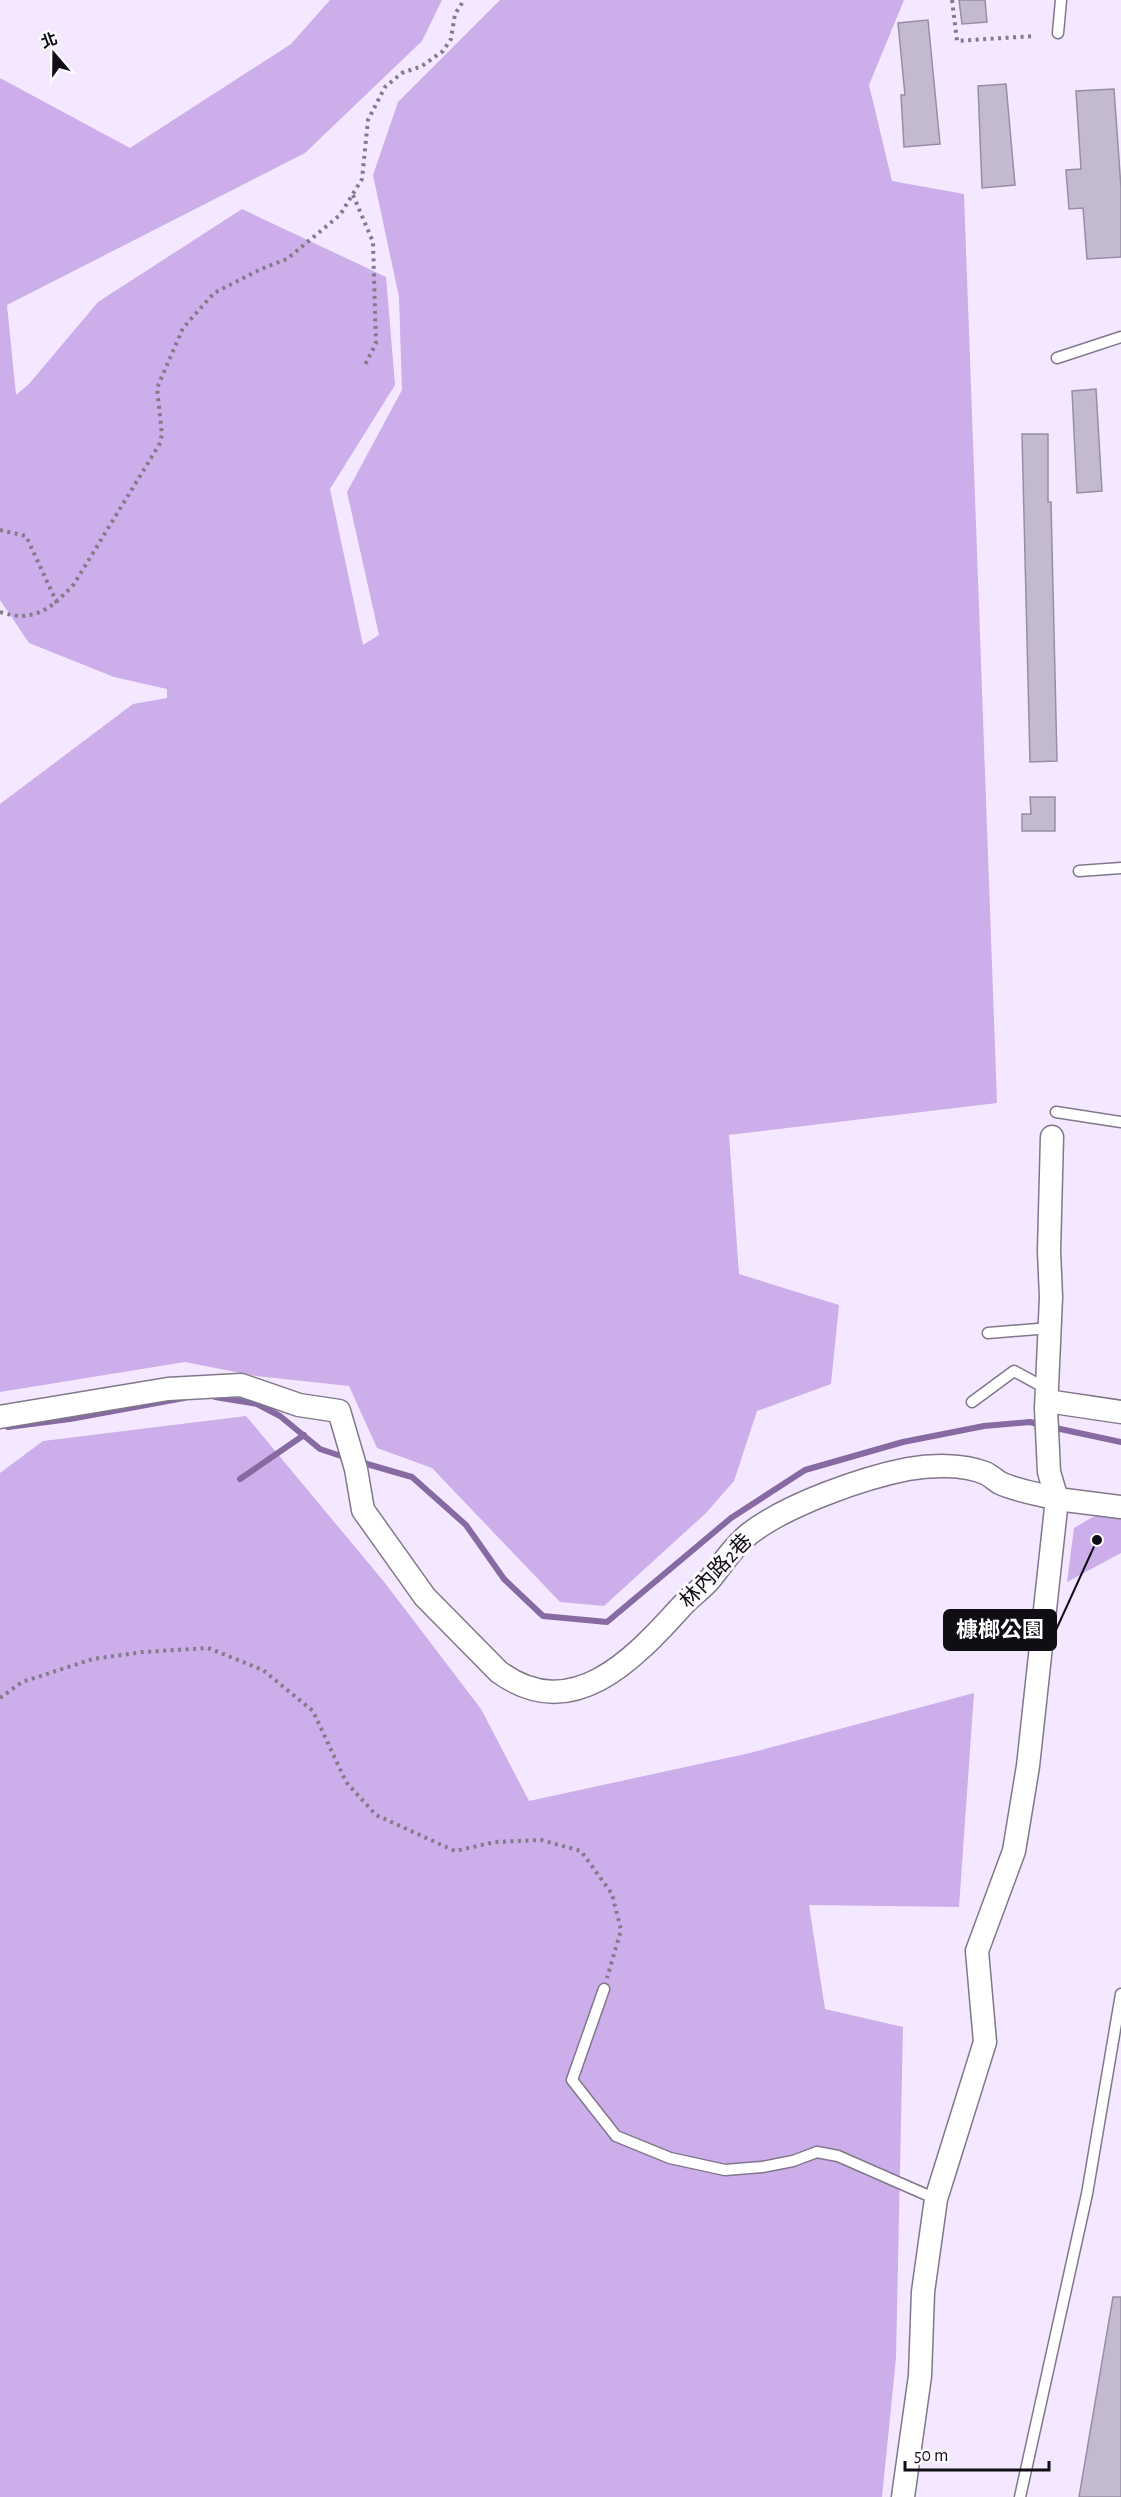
<svg xmlns="http://www.w3.org/2000/svg" width="1121" height="2497" font-family="'Alegreya Sans','Noto Sans TC',sans-serif">
  <rect width="100%" height="100%" fill="#f3e8ff"/>
  <g fill="#ccaeea">
    <polygon points="330,0 442,0 422,41 305,153 7,305 16,395 29,384 98,302 242,209 386,277 395,385 330,489 363,645 379,635 347,492 402,390 399,297 373,175 398,102 500,0 904,0 869,85 892,181 964,194 997,1103 729,1135 739,1274 839,1305 831,1384 757,1411 734,1481 706,1513 604,1606 560,1602 432,1468 377,1448 349,1386 256,1376 185,1362 0,1392 0,804 133,704 167,698 167,689 114,677 29,643 0,600 0,78 130,148 291,44"/>
    <polygon points="246,1416 385,1583 481,1709 529,1801 750,1753 974,1693 959,1907 809,1905 825,2009 903,2027 896,2358 882,2497 0,2497 0,1473 43,1441"/>
    <polygon points="1098,1514 1121,1517 1121,1553 1067,1582 1074,1528"/>
  </g>
  <g fill="none" stroke-linecap="round" stroke-linejoin="round">
    <g stroke="#876aa2" stroke-width="6">
      <polyline points="215,1397 257,1404 280,1416 320,1449 347,1458"/>
      <polyline points="8,1427 70,1419 184,1398"/>
      <polyline points="1051,1427 1121,1442"/>
      <polyline points="360,1462 412,1477 466,1525 504,1579 543,1616 607,1622 731,1518 805,1470 903,1442 984,1426 1030,1422 1041,1425"/>
      <polyline points="240,1479 304,1435"/>
    </g>
  </g>
  <g fill="#c4bad0" stroke="#988ea3" stroke-width="1.5">
    <polygon points="959,0 985,0 987,22 962,24"/>
    <polygon points="928,20 940,144 904,147 901,95 905,95 898,23"/>
    <polygon points="1006,84 1015,185 982,188 978,86"/>
    <polygon points="1114,89 1121,188 1121,257 1087,259 1083,208 1069,209 1066,170 1081,169 1076,91"/>
    <polygon points="1096,389 1102,491 1077,493 1072,391"/>
    <polygon points="1022,434 1048,434 1048,502 1051,502 1057,761 1030,762"/>
    <polygon points="1030,797 1055,797 1055,831 1022,831 1022,814 1031,814"/>
    <polygon points="1113,2297 1121,2297 1121,2497 1079,2497"/>
  </g>
  <g fill="none" stroke-linecap="round" stroke-linejoin="round">
    <g stroke="#81778b" stroke-width="13">
      <g id="lane">
        <polyline points="1058,33 1061,0"/>
        <polyline points="1057,358 1121,337"/>
        <polyline points="1079,871 1121,868"/>
        <polyline points="1056,1112 1121,1122"/>
        <polyline points="988,1333 1050,1328"/>
        <polyline points="972,1402 1014,1371 1047,1389"/>
        <polyline points="604,1989 572,2080 616,2136 670,2158 725,2170 762,2167 793,2161 817,2152 838,2156 936,2199"/>
        <polyline points="1020,2497 1087,2194 1121,1994"/>
      </g>
    </g>
    <g stroke="#81778b" stroke-width="25">
      <g id="street">
        <polyline points="1052,1137 1049,1251 1051,1297 1046,1409 1049,1472 1057,1499"/>
        <polyline points="1047,1401 1121,1412"/>
        <path d="M0,1417L168,1389L241,1385L299,1405L339,1411L356,1469L363,1510L425,1597L499,1672C572,1725 633,1660 681,1607C690,1597 702,1589 711,1578C723,1563 733,1547 749,1534C786,1505 862,1478 908,1469C931,1465 963,1464 985,1473C990,1475 995,1480 1000,1483C1017,1491 1039,1494 1057,1499"/>
        <polyline points="903,2497 920,2376 923,2292 936,2199 985,2042 977,1951 1014,1851 1028,1766 1057,1499 1121,1507"/>
      </g>
    </g>
    <g stroke="#837b8a" stroke-width="4" stroke-dasharray="3 4.5" stroke-linecap="butt">
      <polyline points="952,0 957,41 1034,36"/>
      <polyline points="353,195 373,242 376,343 365,365"/>
      <polyline points="0,530 26,536 57,603"/>
      <path d="M0,612C34,623 51,609 74,584L159,445L162,435L157,388L183,328L214,293L261,269L287,259L340,215L362,179L368,120L385,87L402,73L422,66L443,51L451,39L455,14L464,0"/>
      <polyline points="0,1698 22,1682 93,1659 143,1652 208,1648 263,1670 313,1711 346,1782 376,1815 455,1851 495,1842 541,1840 581,1851 612,1894 621,1930 607,1978"/>
    </g>
    <use href="#lane" stroke="#fff" stroke-width="10"/>
    <use href="#street" stroke="#fff" stroke-width="22"/>
  </g>
  <g text-anchor="middle" dominant-baseline="central" stroke-width="6" stroke-linejoin="round" paint-order="stroke">
    <g font-size="21" fill="#110d14" stroke="#fcfafe">
      <text transform="translate(716 1571) rotate(-46)">林內路2巷</text>
    </g>
  </g>
  <path fill="none" stroke="#110d14" stroke-width="2" d="M1097 1540L1056 1630"/>
  <circle fill="#110d14" stroke="#fcfafe" stroke-width="2" cx="1097" cy="1540" r="6"/>
  <rect fill="#110d14" stroke="#110d14" stroke-width="2" x="944" y="1610" width="112" height="40" rx="6"/>
  <g font-size="22" text-anchor="middle" font-weight="bold" fill="#fff">
    <text x="1000" y="1637">槺榔公園</text>
  </g>
  <g transform="translate(54 54) rotate(340)" stroke="#fcfafe" stroke-width="4.5" paint-order="stroke">
  <path d="M0-4.5L10 22L0 15L-10 22Z" fill="#110d14"/>
  <text y="-9" font-size="16" font-weight="bold" text-anchor="middle" fill="#110d14">北</text>
  </g>
  <path d="M905 2461v9h144v-9" fill="none" stroke="#110d14" stroke-width="3"/>
  <text x="914" y="2461" font-size="18" fill="#110d14" stroke="#fcfafe" stroke-width="4.5" paint-order="stroke">50 m</text>
</svg>
